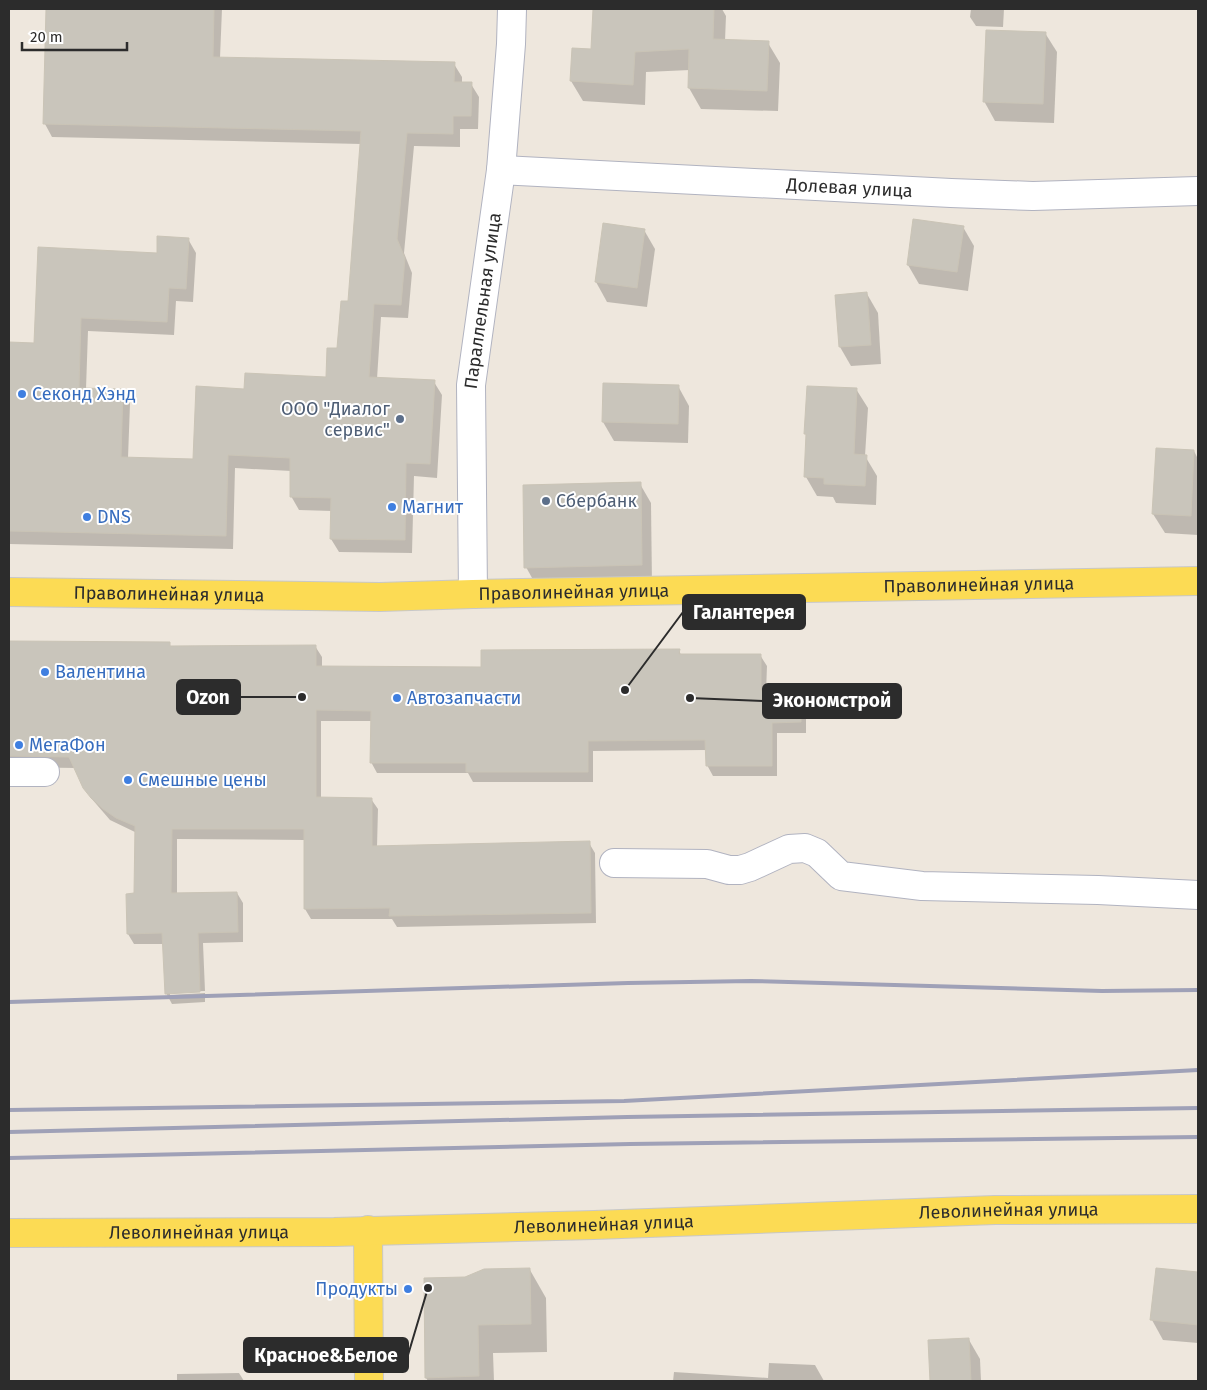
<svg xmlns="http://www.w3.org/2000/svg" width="1207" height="1390" font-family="'Fira Sans',sans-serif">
  <rect width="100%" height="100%" fill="#eee7dd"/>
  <g fill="#0003">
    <polygon points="48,9 222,9 220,58 454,64 462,77 462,83 471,84 479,97 478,129 460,129 460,147 414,146 404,253 412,273 408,318 381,317 377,379 434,382 442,395 437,478 414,476 412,553 339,552 331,539 332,511 299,510 291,496 291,471 235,468 233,549 9,544 9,343 35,344 158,254 188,239 196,253 193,302 176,301 174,335 88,331 86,389 122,390 130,404 128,458 194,460 246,390 327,378 339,349 349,302 361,144 52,137 45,124"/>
    <polygon points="594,9 688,10 688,9 722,9 726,16 725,41 768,43 780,63 778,111 701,109 689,88 690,70 646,72 645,105 583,101 571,81 592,50"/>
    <polygon points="971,9 1004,9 1003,27 976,26 970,17"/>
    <polygon points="1045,33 1057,52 1054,123 995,121 984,101"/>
    <polygon points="963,227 974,246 968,291 919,284 908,265"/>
    <polygon points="644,230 655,249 647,307 607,302 596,282"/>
    <polygon points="867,294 878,313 881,364 851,366 840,347"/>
    <polygon points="678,386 689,406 688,443 614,441 603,422"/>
    <polygon points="856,389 868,408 865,456 877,476 876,505 836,503 833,497 817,496 806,477 807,437 805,433"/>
    <polygon points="1194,451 1198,459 1198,535 1165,533 1153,514"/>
    <polygon points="640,484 651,503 652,584 537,587 526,567"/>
    <polygon points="9,642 169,644 171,647 315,646 322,657 322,667 482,668 679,650 681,655 760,655 767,666 766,693 800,692 806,703 806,733 777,733 777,776 713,776 707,765 707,750 593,751 593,782 473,782 468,773 377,773 371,762 372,721 321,721 321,799 371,799 378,809 377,847 589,843 595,853 596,923 397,927 392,919 311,919 305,909 305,840 177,839 177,894 237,893 243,903 243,942 203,943 205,991 170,992 170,995 205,993 205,1002 172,1004 166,993 164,944 134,944 128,934 135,895 137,833 110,820 91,798 75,768 9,767"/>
    <polygon points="530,1270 546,1298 547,1352 493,1353 494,1381 428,1381 426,1378 466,1278"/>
    <polygon points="1157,1270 1198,1274 1198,1343 1163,1340 1152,1320"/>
    <polygon points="969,1340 980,1359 981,1381 931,1381 929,1341"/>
    <polygon points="769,1363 815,1365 824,1381 673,1381 674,1372 768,1378"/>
    <polygon points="239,1373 244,1381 177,1381 177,1374"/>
  </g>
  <g fill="#c9c5bb" stroke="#cac4b6">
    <polygon points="46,9 214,9 213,57 455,62 454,82 472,82 471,116 453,116 453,134 407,133 397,239 405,258 401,305 374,304 369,377 435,380 430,464 406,463 405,540 330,539 331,498 290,497 290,458 228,455 226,536 9,531 9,342 34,343 38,247 157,253 157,236 189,238 186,289 169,288 167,322 81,318 79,388 123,389 121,457 193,459 196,386 244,389 245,373 326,377 327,348 337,348 341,301 348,301 361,131 43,124"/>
    <polygon points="593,9 714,9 713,39 769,41 767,91 688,88 689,49 635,52 633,85 570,81 572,48 591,49"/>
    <polygon points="986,30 1046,32 1043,104 983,102"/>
    <polygon points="913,219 964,226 957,272 907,265"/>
    <polygon points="603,223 645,229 637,288 595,282"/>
    <polygon points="867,292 871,345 839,347 835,295"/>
    <polygon points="603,383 679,385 678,424 602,422"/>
    <polygon points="807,386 857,388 854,454 867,455 865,486 824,484 824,478 804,477 806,434 804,434"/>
    <polygon points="1156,448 1194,450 1191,516 1152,514"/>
    <polygon points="641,482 642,565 524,568 523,485"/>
    <polygon points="9,641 170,642 170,646 316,645 316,666 481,667 481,650 680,649 679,654 761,654 761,691 801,691 801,722 772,723 772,766 706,766 705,740 588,741 588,772 466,772 466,763 370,763 371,711 316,710 316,797 372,798 372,846 590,841 591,913 389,916 390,908 304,909 304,829 172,829 171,893 237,892 238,932 198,933 200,992 165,994 162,933 127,934 126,894 134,893 135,826 116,818 103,809 91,798 83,788 69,757 9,756"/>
    <polygon points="530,1268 531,1324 478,1325 479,1376 425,1378 424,1278 465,1277 484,1269"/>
    <polygon points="1156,1268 1198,1272 1198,1325 1150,1320"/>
    <polygon points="969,1338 971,1381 930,1381 928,1340"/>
  </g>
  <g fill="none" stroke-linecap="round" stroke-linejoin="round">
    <g stroke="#b1b3c0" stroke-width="30">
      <g id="minor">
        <path id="s1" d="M501,170L951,193L1033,196L1198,191"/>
        <path id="s2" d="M473,594L471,385L501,170L511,44L512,9"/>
        <polyline points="9,772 45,772"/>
        <polyline points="614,863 707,864 729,870 740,870 750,867 789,849 805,848 817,853 841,876 922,886 1098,890 1198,895"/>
      </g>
    </g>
    <g stroke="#c8c8c8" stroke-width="30">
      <g id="major">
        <path id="s3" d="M9,592L380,597L473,594L1198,581"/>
        <polyline points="368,1230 369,1381"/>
        <path id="s4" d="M9,1233L334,1232L594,1225L995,1210L1198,1209"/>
      </g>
    </g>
    <use href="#minor" stroke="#fff" stroke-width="28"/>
    <use href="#major" stroke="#fcdb54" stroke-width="28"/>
    <g stroke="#9fa1b7" stroke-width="4">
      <polyline points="9,1002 628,983 751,981 1102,991 1198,990"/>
      <polyline points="9,1110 624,1101 1198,1070"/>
      <polyline points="9,1132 627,1117 1198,1108"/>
      <polyline points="9,1158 630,1144 1198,1137"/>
    </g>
  </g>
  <g fill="#3f7fe0" stroke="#fff" stroke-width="2">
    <circle cx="22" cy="394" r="5"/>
    <circle cx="392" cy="507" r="5"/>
    <circle cx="87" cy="517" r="5"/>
    <circle cx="45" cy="672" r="5"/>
    <circle cx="397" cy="698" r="5"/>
    <circle cx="19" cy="745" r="5"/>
    <circle cx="128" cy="780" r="5"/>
    <circle cx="408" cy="1289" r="5"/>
  </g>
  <g fill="#5c6f8a" stroke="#fff" stroke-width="2">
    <circle cx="400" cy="419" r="5"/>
    <circle cx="546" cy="501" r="5"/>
  </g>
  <g text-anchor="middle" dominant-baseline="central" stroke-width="4" stroke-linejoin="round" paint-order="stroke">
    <g font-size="18" fill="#2c2c2c" stroke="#fff">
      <text stroke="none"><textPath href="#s1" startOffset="349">Долевая улица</textPath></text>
      <text stroke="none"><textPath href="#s2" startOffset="294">Параллельная улица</textPath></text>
      <text stroke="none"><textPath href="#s3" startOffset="970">Праволинейная улица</textPath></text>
      <text stroke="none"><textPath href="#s3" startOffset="565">Праволинейная улица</textPath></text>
      <text stroke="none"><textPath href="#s3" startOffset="160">Праволинейная улица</textPath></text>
      <text stroke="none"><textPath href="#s4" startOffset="1000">Леволинейная улица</textPath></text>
      <text stroke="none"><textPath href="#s4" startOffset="595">Леволинейная улица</textPath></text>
      <text stroke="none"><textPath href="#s4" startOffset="190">Леволинейная улица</textPath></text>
    </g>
    <g font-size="18" fill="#366cbe" stroke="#fff" text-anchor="start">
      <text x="32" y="394">Секонд Хэнд</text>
      <text x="402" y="507">Магнит</text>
      <text x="97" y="517">DNS</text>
      <text x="55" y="672">Валентина</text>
      <text x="407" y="698">Автозапчасти</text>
      <text x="29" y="745">МегаФон</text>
      <text x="138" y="780">Смешные цены</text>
      <text x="398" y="1289" text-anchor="end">Продукты</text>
    </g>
    <g font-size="18" fill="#4e5e75" stroke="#fff" text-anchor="end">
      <text x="390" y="409">ООО "Диалог<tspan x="390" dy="21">cервис"</tspan></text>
      <text x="556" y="501" text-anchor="start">Сбербанк</text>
    </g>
  </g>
  <path fill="none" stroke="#2c2c2c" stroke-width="2" d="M625 690L683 612M302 697L240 697M690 698L763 701M428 1288L408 1355"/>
  <g fill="#2c2c2c" stroke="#fff" stroke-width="2">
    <circle cx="625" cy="690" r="5"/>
    <circle cx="302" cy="697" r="5"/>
    <circle cx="690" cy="698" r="5"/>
    <circle cx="428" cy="1288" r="5"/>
  </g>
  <g fill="#2c2c2c" stroke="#2c2c2c" stroke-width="2">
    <rect x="683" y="595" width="122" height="34" rx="5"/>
    <rect x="177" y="680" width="63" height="34" rx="5"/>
    <rect x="763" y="684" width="138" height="34" rx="5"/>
    <rect x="244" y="1338" width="164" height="34" rx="5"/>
  </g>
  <g font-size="19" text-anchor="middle" font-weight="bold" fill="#fff">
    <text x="744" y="619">Галантерея</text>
    <text x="208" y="704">Ozon</text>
    <text x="832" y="707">Экономстрой</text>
    <text x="326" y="1362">Красное&amp;Белое</text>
  </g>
  <rect width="1207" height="1390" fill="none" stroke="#2c2c2c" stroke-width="20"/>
  <path d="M22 42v8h105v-8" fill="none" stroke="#2c2c2c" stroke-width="2.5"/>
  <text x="30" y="42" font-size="15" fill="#2c2c2c" stroke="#ffffff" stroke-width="4" paint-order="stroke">20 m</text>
</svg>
